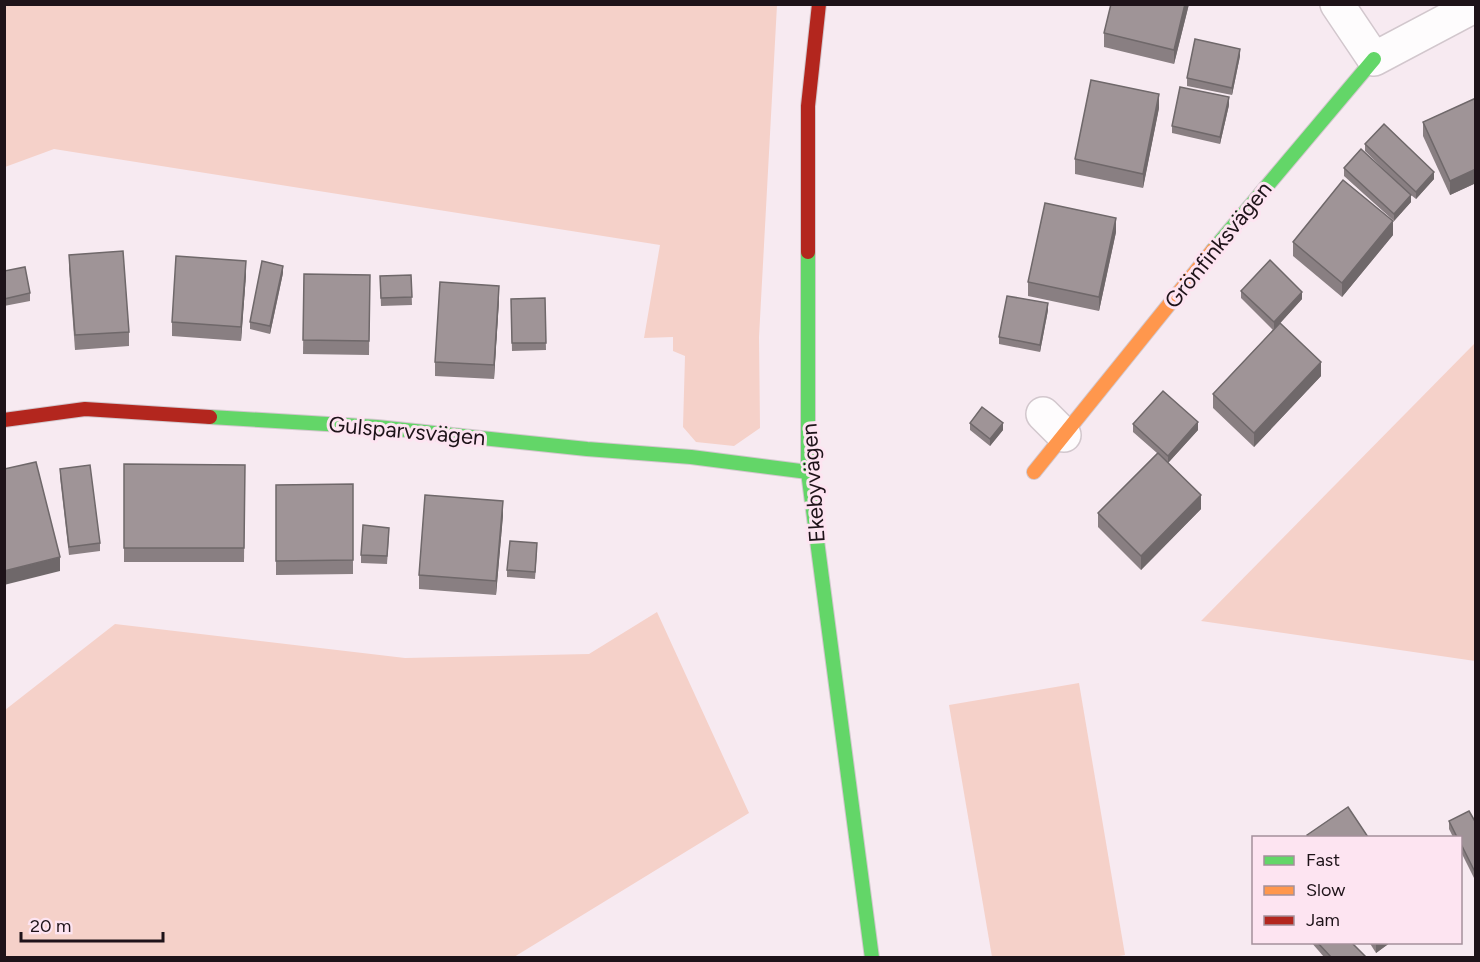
<svg xmlns="http://www.w3.org/2000/svg" width="1480" height="962" font-family="Figtree,sans-serif">
  <rect width="100%" height="100%" fill="#f7eaf1"/>
  <g fill="#f5d1c9">
    <polygon points="5,5 777,5 759,337 760,428 734,446 696,442 683,427 685,356 673,351 673,337 644,338 660,245 54,149 5,167"/>
    <polygon points="1475,343 1475,661 1201,621"/>
    <polygon points="657,612 749,813 514,957 5,957 5,710 115,624 405,658 589,654"/>
    <polygon points="1079,683 1125,955 1107,958 992,957 949,705"/>
  </g>
  <g fill="none" stroke-linecap="round" stroke-linejoin="round">
    <g stroke="#d2c7cd" stroke-width="36">
      <g id="street">
        <polyline points="1337,4 1374,59 1476,5"/>
        <polyline points="1043,414 1064,435"/>
      </g>
    </g>
    <g stroke="#d2c7cd" stroke-width="16">
      <g id="fast">
        <polyline points="1213,250 1374,59"/>
        <polyline points="808,252 808,472 872,958"/>
        <polyline points="210,417 377,427 587,449 691,457 808,472"/>
      </g>
    </g>
    <g stroke="#d2c7cd" stroke-width="16">
      <polyline id="slow" points="1034,472 1213,250"/>
    </g>
    <g stroke="#d2c7cd" stroke-width="16">
      <g id="jam">
        <polyline points="808,252 808,106 819,4"/>
        <polyline points="4,420 85,409 210,417"/>
      </g>
    </g>
    <use href="#street" stroke="#fefcfd" stroke-width="33"/>
    <use href="#fast" stroke="#63d668" stroke-width="14"/>
    <use href="#slow" stroke="#ff974d" stroke-width="14"/>
    <use href="#jam" stroke="#b3261e" stroke-width="14"/>
  </g>
  <g fill="#897f82">
    <polygon points="1111,4 1189,4 1174,64 1104,47 1104,33"/>
    <polygon points="1240,56 1232,95 1187,86 1187,78"/>
    <polygon points="1476,98 1476,183 1450,195 1423,136 1423,122"/>
    <polygon points="1229,105 1220,144 1172,133 1172,126"/>
    <polygon points="1159,108 1143,188 1075,174 1075,159"/>
    <polygon points="1365,144 1434,179 1416,199 1411,195 1411,202 1394,221 1344,176 1344,168 1406,191 1365,151"/>
    <polygon points="1116,232 1099,311 1028,296 1028,282"/>
    <polygon points="1393,235 1342,297 1293,256 1293,242"/>
    <polygon points="69,255 129,332 129,346 75,350 69,269"/>
    <polygon points="4,271 30,293 30,301 4,306"/>
    <polygon points="283,273 270,334 250,329 250,322"/>
    <polygon points="304,274 370,275 369,355 303,354"/>
    <polygon points="246,275 241,341 172,336 172,322"/>
    <polygon points="411,275 412,305 381,306 380,283"/>
    <polygon points="1241,291 1302,299 1280,323 1321,376 1254,447 1213,408 1213,394 1273,330 1241,298"/>
    <polygon points="545,298 546,350 512,351 511,299"/>
    <polygon points="499,300 494,379 435,376 435,362"/>
    <polygon points="1048,310 1040,352 999,344 999,337"/>
    <polygon points="970,423 1003,430 990,446 970,430"/>
    <polygon points="1133,424 1198,430 1168,463 1201,509 1141,570 1098,527 1098,513 1157,453 1133,432"/>
    <polygon points="124,464 245,465 244,562 124,562"/>
    <polygon points="60,469 100,543 100,551 69,555 60,477"/>
    <polygon points="353,484 353,574 276,575 276,485"/>
    <polygon points="503,515 496,595 419,589 419,575"/>
    <polygon points="389,535 387,564 361,563 361,555"/>
    <polygon points="537,550 535,579 507,577 507,570"/>
    <polygon points="1449,821 1476,823 1476,882 1461,852 1461,837 1453,837 1449,829"/>
    <polygon points="1311,942 1351,942 1366,957 1324,957"/>
    <polygon points="1369,942 1391,942 1376,953"/>
  </g>
  <g fill="#6f686a">
    <polygon points="1185,4 1189,4 1174,64 1174,50"/>
    <polygon points="1240,49 1240,56 1232,95 1232,88"/>
    <polygon points="1159,94 1159,108 1143,188 1143,174"/>
    <polygon points="1229,97 1229,105 1220,144 1220,137"/>
    <polygon points="1476,169 1476,183 1450,195 1450,181"/>
    <polygon points="1434,172 1434,179 1416,199 1416,192"/>
    <polygon points="1411,195 1411,202 1394,221 1394,214"/>
    <polygon points="1116,218 1116,232 1099,311 1099,297"/>
    <polygon points="1393,221 1393,235 1342,297 1342,283"/>
    <polygon points="246,261 246,275 241,341 241,327"/>
    <polygon points="283,266 283,273 270,334 270,326"/>
    <polygon points="499,286 499,300 494,379 494,365"/>
    <polygon points="1302,292 1302,299 1274,330 1274,322"/>
    <polygon points="1048,303 1048,310 1040,352 1040,345"/>
    <polygon points="1321,362 1321,376 1254,447 1254,433"/>
    <polygon points="1198,422 1198,430 1168,463 1168,456"/>
    <polygon points="1003,423 1003,430 990,446 990,439"/>
    <polygon points="1201,495 1201,509 1141,570 1141,556"/>
    <polygon points="503,501 503,515 496,595 496,581"/>
    <polygon points="60,557 60,571 4,585 4,571"/>
    <polygon points="1376,942 1391,942 1376,953"/>
  </g>
  <g fill="#9f9497" stroke="#6f686a" stroke-width="1.5">
    <polygon points="1111,4 1185,4 1174,50 1104,33"/>
    <polygon points="1195,39 1240,49 1232,88 1187,78"/>
    <polygon points="1091,80 1159,94 1143,174 1075,159"/>
    <polygon points="1180,87 1229,97 1220,137 1172,126"/>
    <polygon points="1476,98 1476,169 1450,181 1423,122"/>
    <polygon points="1384,124 1434,172 1416,192 1365,144"/>
    <polygon points="1361,149 1411,195 1394,214 1344,168"/>
    <polygon points="1343,180 1393,221 1342,283 1293,242"/>
    <polygon points="1045,203 1116,218 1099,297 1028,282"/>
    <polygon points="123,251 129,332 75,335 69,255"/>
    <polygon points="176,256 246,261 241,327 172,322"/>
    <polygon points="1270,260 1302,292 1274,322 1241,291"/>
    <polygon points="262,261 283,266 270,326 250,322"/>
    <polygon points="25,267 30,293 4,299 4,271"/>
    <polygon points="304,274 370,275 369,341 303,340"/>
    <polygon points="411,275 412,297 381,298 380,276"/>
    <polygon points="440,282 499,286 494,365 435,362"/>
    <polygon points="1007,296 1048,303 1040,345 999,337"/>
    <polygon points="545,298 546,343 512,343 511,299"/>
    <polygon points="1280,323 1321,362 1254,433 1213,394"/>
    <polygon points="1163,391 1198,422 1168,456 1133,424"/>
    <polygon points="982,407 1003,423 990,439 970,423"/>
    <polygon points="1158,453 1201,495 1141,556 1098,513"/>
    <polygon points="36,462 60,557 4,571 4,469"/>
    <polygon points="124,464 245,465 244,548 124,548"/>
    <polygon points="90,465 100,543 69,547 60,469"/>
    <polygon points="353,484 353,560 276,561 276,485"/>
    <polygon points="425,495 503,501 496,581 419,575"/>
    <polygon points="363,525 389,528 387,556 361,555"/>
    <polygon points="510,541 537,543 535,572 507,570"/>
    <polygon points="1348,807 1368,837 1309,837 1307,835"/>
    <polygon points="1469,811 1476,823 1476,874 1461,844 1461,837 1457,837 1449,821"/>
    <polygon points="1317,942 1351,942 1366,957 1331,957"/>
  </g>
  <g text-anchor="middle" dominant-baseline="central" stroke-width="6" stroke-linejoin="round" paint-order="stroke">
    <g font-size="22" fill="#1e1319" stroke="#fde4f1">
      <text transform="translate(1218 245) rotate(-51)">Grönfinksvägen</text>
      <text transform="translate(407 431) rotate(5)">Gulsparvsvägen</text>
      <text transform="translate(813 483) rotate(-94)">Ekebyvägen</text>
    </g>
  </g>
  <rect width="1480" height="962" fill="none" stroke="#1e1319" stroke-width="12"/>
  <rect x="1252" y="836" width="210" height="108" fill="#fde4f1" stroke="#a4909b" stroke-width="1.5"/>
  <rect x="1264" y="856" width="30" height="9" fill="#63d668" stroke="#a4909b" stroke-width="1.5"/>
  <text x="1306" y="866" font-size="18" fill="#1e1319">Fast</text>
  <rect x="1264" y="886" width="30" height="9" fill="#ff974d" stroke="#a4909b" stroke-width="1.5"/>
  <text x="1306" y="896" font-size="18" fill="#1e1319">Slow</text>
  <rect x="1264" y="916" width="30" height="9" fill="#b3261e" stroke="#a4909b" stroke-width="1.5"/>
  <text x="1306" y="926" font-size="18" fill="#1e1319">Jam</text>
  <path d="M21 932v9h142v-9" fill="none" stroke="#1e1319" stroke-width="3"/>
  <text x="30" y="932" font-size="18" fill="#1e1319" stroke="#fde4f1" stroke-width="4.5" paint-order="stroke">20 m</text>
</svg>
